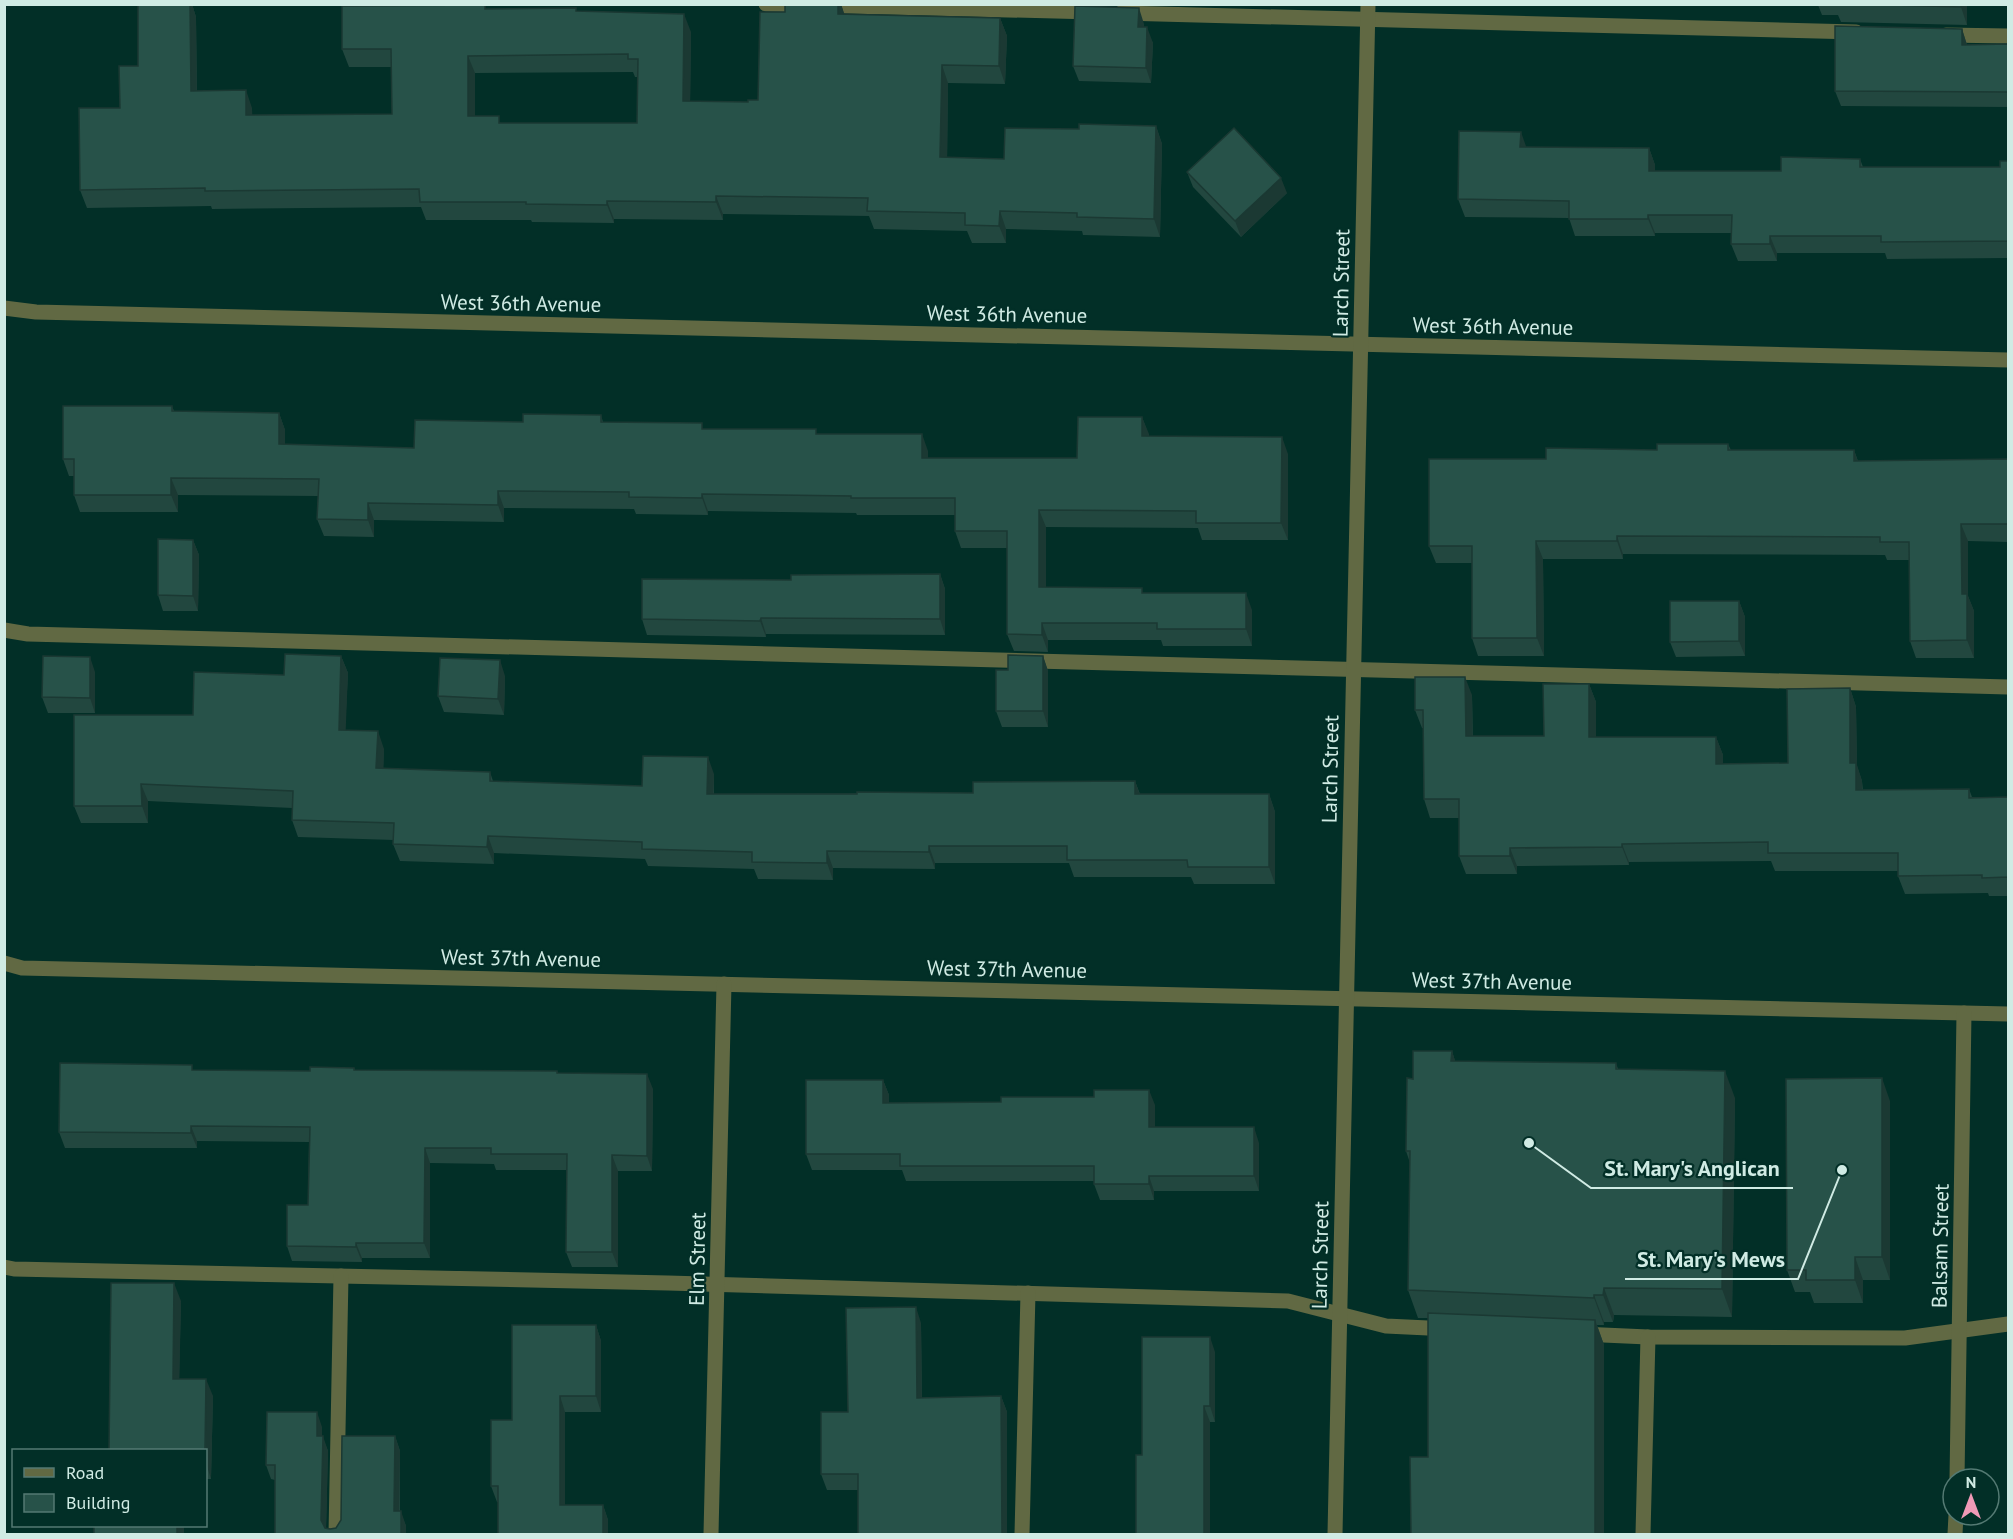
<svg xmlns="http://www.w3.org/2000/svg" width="2013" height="1539" font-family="'PT Sans',sans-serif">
  <rect width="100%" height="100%" fill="#022f27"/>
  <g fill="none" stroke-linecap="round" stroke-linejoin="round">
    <g stroke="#616943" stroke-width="15">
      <polyline points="766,4 1094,12"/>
      <polyline points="1121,13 1856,32"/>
      <polyline points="1946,35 2008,36"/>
      <polyline points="4,630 28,634 2008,687"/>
      <polyline points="4,1267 14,1269 668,1283 1288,1301 1386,1326 1449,1329"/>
      <polyline points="1581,1334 1648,1337 1905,1338 2008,1324"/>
      <polyline points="336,1534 341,1276"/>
      <polyline points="1022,1534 1028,1293"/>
      <polyline points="1643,1534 1648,1337"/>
    </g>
    <g stroke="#616943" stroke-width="15">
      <polyline points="4,308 36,312 2008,360"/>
      <polyline points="4,963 22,968 2008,1014"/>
      <polyline points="1957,1479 1964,1013"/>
      <polyline points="711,1534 724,984"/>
      <polyline points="1955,1534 1956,1515"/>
    </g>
    <polyline stroke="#616943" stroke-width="15" points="1335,1534 1368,4"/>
  </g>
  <g fill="#22473f" fill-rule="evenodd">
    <path d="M138,4H192L196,17L197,91L252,108V115L392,114L391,67H349L342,49L486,9L578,11L691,32L690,101L748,102L758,100L785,12L841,4L844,14L1000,18L1007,36L1005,84L948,83L947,158L1004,159L1079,129L1156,126L1162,144L1160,237L1083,235L1082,231L1006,229V243H972L967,231L874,229L869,216L723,214V220L614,219V223L532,222L531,220H426L421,207L212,209L211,206L87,208L80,190L120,108L138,66ZM633,72L635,77H638L637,123H501L475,116V73Z"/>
    <rect x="1483" y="4" width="67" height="2"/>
    <polygon points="1737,4 1967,4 1967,25 1841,22 1838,15 1822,15 1818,5"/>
    <polygon points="1144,24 1144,27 1153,43 1151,83 1079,81 1073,66"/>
    <polygon points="1962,29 1967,45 2008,44 2008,107 1841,106 1835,91"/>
    <polygon points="1526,147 1649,148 1655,165 1655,171 1781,171 1860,159 1863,167 2000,167 2008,161 2008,258 1887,259 1885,253 1777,253 1777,261 1738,261 1731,244 1731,233 1655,233 1655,236 1575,236 1569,218 1465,217 1458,199"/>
    <polygon points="1187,172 1287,193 1241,237 1193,187"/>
    <polygon points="172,406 174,411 279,413 285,430 285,444 414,448 523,422 601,415 603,422 704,429 818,434 928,451 928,458 1077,458 1142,417 1149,436 1288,454 1288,540 1202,540 1198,528 1046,527 1046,587 1144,593 1252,610 1252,646 1163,646 1161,640 1048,640 1048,652 1014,651 1007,634 1007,548 961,548 955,531 955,515 857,515 856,513 708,511 708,515 636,514 634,509 504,508 504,522 374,520 374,537 324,536 317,519 318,496 178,495 178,512 80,512 74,495 74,476 69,476 63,459"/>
    <polygon points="1728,444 1731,450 1854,450 1858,461 2008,459 2008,542 1968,541 1968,596 1974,611 1974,658 1916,658 1910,641 1909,560 1887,560 1885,555 1623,554 1623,559 1543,559 1544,656 1478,656 1472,638 1472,563 1436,563 1429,546 1546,459"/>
    <polygon points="193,540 199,555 198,611 163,611 158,595"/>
    <polygon points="940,574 945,589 945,635 766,634 766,637 647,635 642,619 791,580"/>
    <polygon points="1739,601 1745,617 1745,656 1676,657 1670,642"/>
    <polygon points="341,656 348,673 345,730 384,749 383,769 490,772 493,781 642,786 714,774 714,794 973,793 1135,781 1140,794 1269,794 1275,812 1275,884 1194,884 1191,877 1074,877 1069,863 935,863 935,869 833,868 833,880 758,879 754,869 648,866 645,859 494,853 494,864 400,861 393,844 394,840 298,837 292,820 292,808 148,801 148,823 81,823 74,806 193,715 284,675"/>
    <polygon points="1043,656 1048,671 1048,727 1002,727 996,711 1008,670"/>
    <polygon points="95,672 95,713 48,713 42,697"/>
    <polygon points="505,676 504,715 444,712 438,696"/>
    <polygon points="1589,684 1596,702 1596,737 1716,737 1723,755 1723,764 1788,763 1850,688 1856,707 1857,766 1862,781 1863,790 1969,789 1972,797 2008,797 2008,896 1989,896 1988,893 1905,894 1898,876 1898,871 1775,871 1771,861 1629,862 1629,865 1517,866 1517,874 1466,874 1459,856 1459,818 1430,818 1424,799 1423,728 1422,728 1415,710 1472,695 1473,736 1544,736"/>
    <polygon points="1452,1051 1455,1061 1616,1063 1618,1069 1735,1098 1732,1317 1614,1315 1613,1322 1604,1322 1604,1325 1597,1325 1604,1345 1428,1457 1428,1318 1418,1318 1408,1290 1410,1163 1406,1151 1413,1079"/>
    <polygon points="354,1068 355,1070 557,1071 558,1073 653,1089 652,1171 618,1171 618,1267 572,1267 566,1252 567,1170 496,1170 494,1164 430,1163 430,1258 362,1258 362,1262 292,1261 287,1246 308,1205 309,1142 197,1141 197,1148 65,1148 59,1132 194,1070 310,1071"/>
    <polygon points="883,1080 889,1095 889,1103 1155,1105 1155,1127 1259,1143 1259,1191 1154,1191 1154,1200 1100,1200 1094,1184 1094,1181 906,1181 902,1170 812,1170 806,1154"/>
    <polygon points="1890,1101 1890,1280 1863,1280 1863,1303 1814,1303 1810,1292 1795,1292 1787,1270"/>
    <polygon points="181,1301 179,1379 213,1396 211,1479 206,1479 206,1450 109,1450"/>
    <polygon points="921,1323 922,1398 1001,1396 1007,1412 858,1490 827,1490 821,1474 848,1412"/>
    <polygon points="596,1325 601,1341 601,1412 565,1412 565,1505 603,1505 608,1520 608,1534 497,1502 491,1486 512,1420"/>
    <polygon points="1215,1352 1215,1422 1210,1422 1210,1534 1142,1455"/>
    <polygon points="322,1427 322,1436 328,1451 326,1528 330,1529 336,1528 395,1436 400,1451 400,1511 406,1526 406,1534 275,1534 275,1480 271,1479 266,1465"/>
  </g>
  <g fill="#1b3933">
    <polygon points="190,4 192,4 196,17 197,109 191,91"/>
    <polygon points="838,4 841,4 845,16 838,14"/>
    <polygon points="1961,4 1967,4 1967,25 1961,7"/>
    <polygon points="1139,8 1144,24 1144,42 1138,27"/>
    <polygon points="684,14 691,32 690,119 683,101"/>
    <polygon points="1000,18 1007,36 1005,84 999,66"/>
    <polygon points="1147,27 1153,43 1151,83 1146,68"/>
    <polygon points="1962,29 1967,45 1962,45"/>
    <polygon points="468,56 475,73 475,134 468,116"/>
    <polygon points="942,65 948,83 947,175 940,157"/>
    <polygon points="246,90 252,108 253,133 246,115"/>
    <polygon points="1156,126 1162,144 1160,237 1154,219"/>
    <polygon points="1521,132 1527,149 1520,147"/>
    <polygon points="1649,148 1655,165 1655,188 1649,171"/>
    <polygon points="1281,178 1287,193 1241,237 1235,221"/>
    <polygon points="716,196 723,214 723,220 716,202"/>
    <polygon points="607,201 614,219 614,223 607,205"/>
    <polygon points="1000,211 1006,229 1006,243 999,226"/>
    <polygon points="1648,215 1655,233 1655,236 1648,219"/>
    <polygon points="1770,236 1777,253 1777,261 1770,244"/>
    <polygon points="279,413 285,430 285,461 279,444"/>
    <polygon points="1142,417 1149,434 1149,453 1142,436"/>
    <polygon points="922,434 928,451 928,475 922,458"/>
    <polygon points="1282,437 1288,454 1288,540 1281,523"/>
    <polygon points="1854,450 1860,468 1854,461"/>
    <polygon points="171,478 178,495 178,512 171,495"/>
    <polygon points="498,491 504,508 504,522 498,505"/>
    <polygon points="702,494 708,511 708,515 702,498"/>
    <polygon points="368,503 374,520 374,537 368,520"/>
    <polygon points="1039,510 1046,527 1046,604 1039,587"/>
    <polygon points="1961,524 1968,541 1968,596 1974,611 1974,658 1967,640 1962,594"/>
    <polygon points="1617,536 1623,554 1623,559 1617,541"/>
    <polygon points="193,540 199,555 198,611 193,596"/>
    <polygon points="1536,541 1543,559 1544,656 1537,638"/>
    <polygon points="940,574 945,589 945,635 940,619"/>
    <polygon points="1246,593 1252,610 1252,646 1246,629"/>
    <polygon points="1739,601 1745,617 1745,656 1739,641"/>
    <polygon points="761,618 766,634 766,637 760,621"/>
    <polygon points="1042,623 1048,640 1048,652 1042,635"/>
    <polygon points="341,656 348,673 345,747 339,730"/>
    <polygon points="1043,656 1048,671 1048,727 1043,711"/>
    <polygon points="90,657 95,672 95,713 90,698"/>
    <polygon points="500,660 505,676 504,715 498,699"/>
    <polygon points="1465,677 1472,695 1473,754 1466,736"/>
    <polygon points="1589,684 1596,702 1596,755 1589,737"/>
    <polygon points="1850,688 1856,707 1857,765 1862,781 1863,809 1856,790 1850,763"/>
    <polygon points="378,731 384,749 383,785 376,768"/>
    <polygon points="1716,737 1723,755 1723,782 1716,764"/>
    <polygon points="708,757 714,774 713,811 707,794"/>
    <polygon points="1135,781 1141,798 1135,794"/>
    <polygon points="141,784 148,801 148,823 142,806"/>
    <polygon points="1269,794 1275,812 1275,884 1269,867"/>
    <polygon points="488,836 494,853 494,864 487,847"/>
    <polygon points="1622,844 1629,862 1629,865 1622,847"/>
    <polygon points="929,846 935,863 935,869 929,852"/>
    <polygon points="1510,848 1517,866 1517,874 1510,856"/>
    <polygon points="827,851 833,868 833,880 827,863"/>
    <polygon points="1452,1051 1461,1079 1451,1061"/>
    <polygon points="1725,1071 1735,1098 1732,1317 1722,1289"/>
    <polygon points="647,1074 653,1089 652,1171 647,1156"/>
    <polygon points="1882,1078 1890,1101 1890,1280 1882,1257"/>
    <polygon points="883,1080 889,1095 889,1118 883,1103"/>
    <polygon points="1149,1090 1155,1105 1155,1143 1149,1127"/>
    <polygon points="191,1126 197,1141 197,1148 191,1133"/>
    <polygon points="1254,1127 1259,1143 1259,1191 1254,1176"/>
    <polygon points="425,1148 430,1163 430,1258 424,1243"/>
    <polygon points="612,1155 618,1171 618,1267 612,1252"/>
    <polygon points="1149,1176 1154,1191 1154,1200 1149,1184"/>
    <polygon points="356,1243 362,1258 362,1262 356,1247"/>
    <polygon points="1855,1257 1863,1280 1863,1303 1855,1280"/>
    <polygon points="174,1283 181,1301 179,1396 173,1379"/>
    <polygon points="1604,1288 1614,1315 1613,1322 1603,1295"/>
    <polygon points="1594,1295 1604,1322 1604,1325 1594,1298"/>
    <polygon points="916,1307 921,1323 922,1413 917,1398"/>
    <polygon points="1595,1320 1604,1345 1604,1534 1595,1534"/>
    <polygon points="596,1325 601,1341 601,1412 596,1396"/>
    <polygon points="1210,1337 1215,1352 1215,1422 1210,1406"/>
    <polygon points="206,1379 213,1396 211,1479 206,1463"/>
    <polygon points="560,1396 565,1412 565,1521 560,1505"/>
    <polygon points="1001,1396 1007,1412 1007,1534 1002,1534"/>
    <polygon points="1204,1406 1210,1422 1210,1534 1204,1534"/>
    <polygon points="317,1412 322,1427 322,1451 317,1436"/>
    <polygon points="323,1436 328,1451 326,1534 321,1520"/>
    <polygon points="395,1436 400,1451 399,1526 394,1511"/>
    <polygon points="603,1505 608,1520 608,1534 603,1534"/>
    <polygon points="401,1511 406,1526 406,1534 401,1534"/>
    <rect x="177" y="1526" width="7" height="8"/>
  </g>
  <g fill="#275249" stroke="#1b3933" stroke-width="1.5" fill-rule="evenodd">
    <path d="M138,4H190L191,91L246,90V115L392,114L391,49H342V6L485,5V9L576,8V11L684,14L683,101L748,102V100H758L760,12H785V4H838V14L1000,18L999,66L942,65L940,157L1004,159L1005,128L1079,129V124L1156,126L1154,219L1077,217V213L1000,211L999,226L965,225V213L867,211L868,198L716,196V202L607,201V205L526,204V202H420L419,189L205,191V188L80,190L79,108H120L119,66H138ZM628,54V59H638L637,123H499V116H468V56Z"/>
    <polygon points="1857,4 1961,4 1961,7"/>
    <polygon points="1075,6 1139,8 1138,27 1147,27 1146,68 1073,66"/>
    <polygon points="1835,26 1962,29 1962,45 2008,44 2008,92 1835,91"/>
    <polygon points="1234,128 1281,178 1235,221 1187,172"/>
    <polygon points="1459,131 1521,132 1520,147 1649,148 1649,171 1781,171 1781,157 1860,159 1860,167 2000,167 2000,161 2008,161 2008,241 1881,242 1881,236 1770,236 1770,244 1731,244 1732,215 1648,215 1648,219 1569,219 1569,201 1458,199"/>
    <polygon points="63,406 172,406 172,411 279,413 279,444 414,448 415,420 523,422 523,414 601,415 601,422 702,423 702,429 816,429 816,434 922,434 922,458 1077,458 1078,417 1142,417 1142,436 1282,437 1281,523 1196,523 1196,511 1039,510 1039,587 1142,588 1142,593 1246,593 1246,629 1157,629 1157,623 1042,623 1042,635 1007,634 1007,531 955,531 955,498 851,498 851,496 702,494 702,498 629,497 629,492 498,491 498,505 368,503 368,520 317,519 319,479 171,478 171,495 74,495 74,459 63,459"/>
    <polygon points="1657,444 1728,444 1728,450 1854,450 1854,461 2008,459 2008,524 1961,524 1962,594 1967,594 1967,640 1910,641 1909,542 1880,542 1880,537 1617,536 1617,541 1536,541 1537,638 1472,638 1472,546 1429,546 1429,459 1546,459 1546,448 1657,450"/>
    <polygon points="158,539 193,540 193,596 158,595"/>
    <polygon points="940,574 940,619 761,618 760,621 642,619 642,579 791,580 791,575"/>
    <polygon points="1670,601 1739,601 1739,641 1670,642"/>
    <polygon points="285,654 341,656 339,730 378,731 376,768 490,772 490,781 642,786 643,756 708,757 707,794 857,794 857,792 973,793 973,782 1135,781 1135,794 1269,794 1269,867 1188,867 1187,860 1067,860 1067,846 929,846 929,852 827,851 827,863 752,862 752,852 642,849 642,842 488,836 487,847 393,844 394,823 292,820 293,791 141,784 142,806 74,806 74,715 193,715 194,672 284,675"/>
    <polygon points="1008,655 1043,656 1043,711 996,711 996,670 1008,670"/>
    <polygon points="43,656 90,657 90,698 42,697"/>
    <polygon points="440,658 500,660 498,699 438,696"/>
    <polygon points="1415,677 1465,677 1466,736 1544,736 1543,684 1589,684 1589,737 1716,737 1716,764 1788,763 1787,689 1850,688 1850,763 1856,763 1856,790 1969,789 1969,798 2008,797 2008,877 1982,878 1982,875 1898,876 1898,853 1768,853 1768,842 1622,844 1622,847 1510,848 1510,856 1459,856 1459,799 1424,799 1423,710 1415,710"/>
    <polygon points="1413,1051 1452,1051 1451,1061 1616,1063 1616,1069 1725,1071 1722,1289 1604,1288 1603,1295 1594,1295 1594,1298 1408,1290 1410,1151 1406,1151 1407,1078 1413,1079"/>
    <polygon points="60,1063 192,1065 192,1070 310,1071 310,1067 354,1068 354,1070 557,1071 557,1073 647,1074 647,1156 612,1155 612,1252 566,1252 567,1154 491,1154 491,1148 425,1148 424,1243 356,1243 356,1247 287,1246 287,1205 308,1205 310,1127 191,1126 191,1133 59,1132"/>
    <polygon points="1882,1078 1882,1257 1855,1257 1855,1280 1806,1280 1806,1270 1787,1270 1786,1079"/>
    <polygon points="806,1080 883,1080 883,1103 1001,1102 1001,1097 1094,1097 1094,1090 1149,1090 1149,1127 1254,1127 1254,1176 1149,1176 1149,1184 1094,1184 1094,1166 900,1166 900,1154 806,1154"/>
    <polygon points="111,1283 174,1283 173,1379 206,1379 205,1450 109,1450"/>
    <polygon points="916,1307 917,1398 1001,1396 1002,1534 858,1534 858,1474 821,1474 821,1412 848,1412 846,1308"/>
    <polygon points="1428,1313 1595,1320 1595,1534 1411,1534 1410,1457 1428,1457"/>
    <polygon points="512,1325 596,1325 596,1396 560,1396 560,1505 603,1505 603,1534 498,1534 498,1486 491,1486 491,1420 512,1420"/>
    <polygon points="1142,1337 1210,1337 1210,1406 1204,1406 1204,1534 1136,1534 1136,1455 1142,1455"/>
    <polygon points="267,1412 317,1412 317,1436 323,1436 321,1520 325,1528 330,1529 336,1528 341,1520 342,1436 395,1436 394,1511 401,1511 401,1534 275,1534 275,1465 266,1465"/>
    <rect x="94" y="1526" width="83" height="8"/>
  </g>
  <g text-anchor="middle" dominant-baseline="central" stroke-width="4.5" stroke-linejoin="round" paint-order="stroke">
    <g font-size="21" fill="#d0ebe4" stroke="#022f27">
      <text transform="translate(1341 283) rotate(-89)">Larch Street</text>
      <text transform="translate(521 303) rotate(1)">West 36th Avenue</text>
      <text transform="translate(1007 314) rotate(1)">West 36th Avenue</text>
      <text transform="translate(1493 326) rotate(1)">West 36th Avenue</text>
      <text transform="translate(1330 769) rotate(-89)">Larch Street</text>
      <text transform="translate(521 958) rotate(1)">West 37th Avenue</text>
      <text transform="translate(1007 969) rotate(1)">West 37th Avenue</text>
      <text transform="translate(1492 981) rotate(1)">West 37th Avenue</text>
      <text transform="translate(1940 1246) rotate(-89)">Balsam Street</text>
      <text transform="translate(1320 1255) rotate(-89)">Larch Street</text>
      <text transform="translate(697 1259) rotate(-89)">Elm Street</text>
    </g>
  </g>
  <path fill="none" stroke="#d0ebe4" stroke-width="2" d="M1529 1143L1591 1188H1793M1842 1170L1798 1279H1625"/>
  <g fill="#d0ebe4" stroke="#022f27" stroke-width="2">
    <circle cx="1529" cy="1143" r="6"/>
    <circle cx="1842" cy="1170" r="6"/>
  </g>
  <g font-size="22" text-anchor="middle" font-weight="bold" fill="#d0ebe4" stroke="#022f27" stroke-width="4.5" stroke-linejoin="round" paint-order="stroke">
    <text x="1692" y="1176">St. Mary's Anglican</text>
    <text x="1711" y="1267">St. Mary's Mews</text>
  </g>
  <rect width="2013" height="1539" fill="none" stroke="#d0ebe4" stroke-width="12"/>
  <rect x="12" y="1449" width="195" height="78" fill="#022f27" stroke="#547a73" stroke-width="1.5"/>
  <rect x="24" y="1468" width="30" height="9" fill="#616943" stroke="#547a73" stroke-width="1.5"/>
  <text x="66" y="1479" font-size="18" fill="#d0ebe4">Road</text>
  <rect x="24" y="1494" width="30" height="18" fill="#275249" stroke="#547a73" stroke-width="1.5"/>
  <text x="66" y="1509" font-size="18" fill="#d0ebe4">Building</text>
  <g transform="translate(1971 1497)"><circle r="28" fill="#022f27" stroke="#547a73" stroke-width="1.5"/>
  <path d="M0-4.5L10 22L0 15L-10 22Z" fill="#f09ab7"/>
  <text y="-9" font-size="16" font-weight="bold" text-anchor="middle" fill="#d0ebe4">N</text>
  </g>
</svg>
